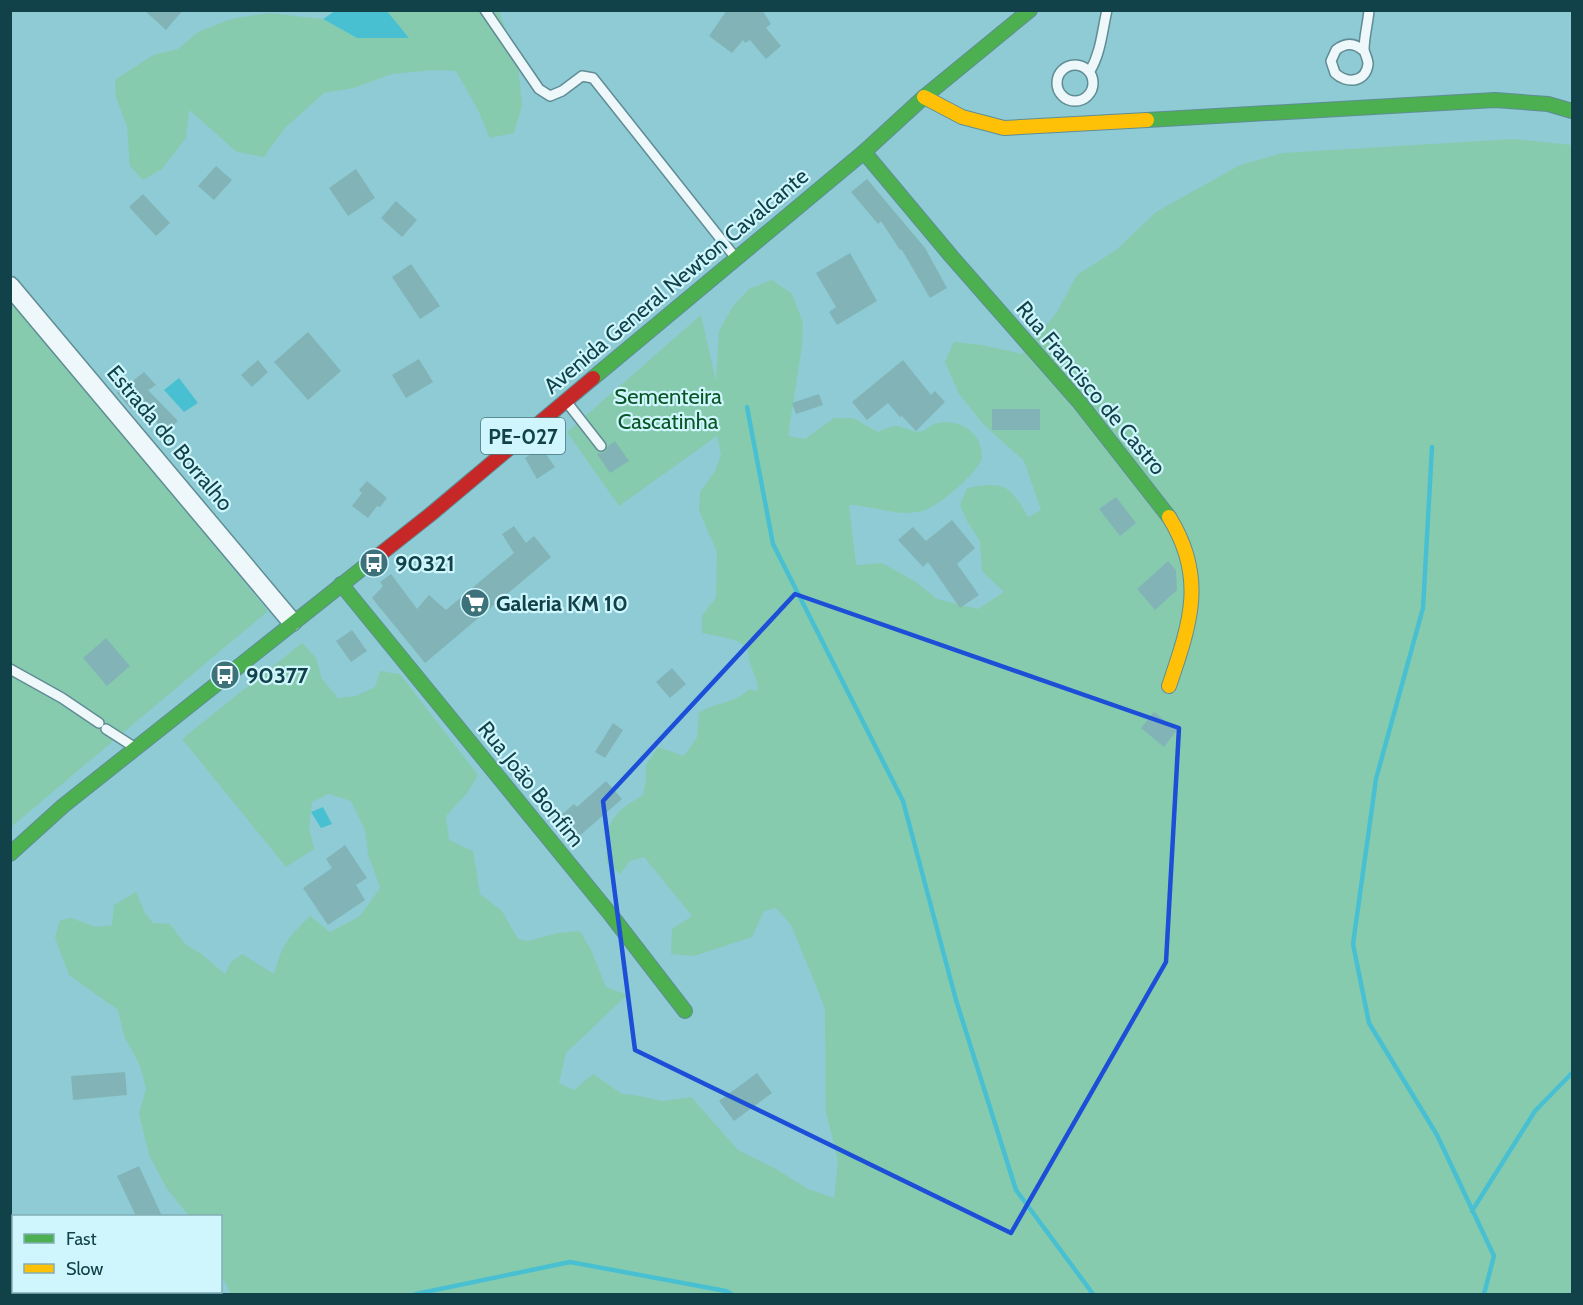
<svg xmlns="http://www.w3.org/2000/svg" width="1583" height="1305" font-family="Cabin,sans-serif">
  <rect width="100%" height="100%" fill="#8ecbd5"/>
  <g fill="#87cbaf">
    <polygon points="387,11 499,11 518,64 522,106 514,133 490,138 477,108 456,71 433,70 392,74 354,88 324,93 284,129 264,157 237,152 189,110 186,138 162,169 143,180 130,166 127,126 116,98 115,80 153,55 178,49 198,32 231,19 269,13 323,19 357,38 408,37"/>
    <path d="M1513,139L1572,145V1294H231L221,1275L220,1216H189L167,1189L149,1155L139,1114L146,1089L140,1065L124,1036L118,1010L69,975L55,938L60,920L71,918L96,927L112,925L114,905L136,892L145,913L153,923L170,924L185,944L200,953L225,974L231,962L242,954L274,974C283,942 287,939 310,916L330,932L360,916L380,888L368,854L365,830L351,801L329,794L312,802L309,828L314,849L286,867L182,739L302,643L316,658L322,679L338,698L356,696L375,687L380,671L400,674L478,775L468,792L446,816L449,840L473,851L480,894L502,911L518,939L528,941L557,933L580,931L591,950L606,987L627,995L566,1053L559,1083L574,1090L593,1074L622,1094L634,1095L663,1101L691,1097L738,1150L776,1169L808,1189L834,1198L838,1161L826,1112L825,1008L791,925L776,908L764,911L752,937L694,956L671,954L672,929L692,916L644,857L630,861L620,874L607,864C605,826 608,815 643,795L646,780V765L658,747L684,756L697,737L699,713C715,702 735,704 749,689L758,691C758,680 753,673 750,663C748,659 749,653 747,649C742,638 714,636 702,633V616L716,597L717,552L699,511L700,492L715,471L721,455L717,436L619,506L567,432L701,315L716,381L719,331L733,306L749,289L772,280L792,294L803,323L802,346L788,436L805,439L834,418H853L878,432C883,430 890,426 896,426C905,426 913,434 922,431C927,430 930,425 934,424C955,418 976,428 981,448C981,451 982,455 982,457C979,473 940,504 926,510C898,519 876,505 849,505L856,565L882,563L916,582L937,599L978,609L1004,592L982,571L980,541L967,521L960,505L967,488C1004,481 1009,484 1028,517L1041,510L1024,461L983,424L959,394L945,362L954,342L982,345L1022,354L1057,312L1077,275L1116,250L1156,212L1240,165L1283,153Z"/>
    <polygon points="10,299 268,611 11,827 10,827"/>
  </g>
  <g fill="#49c0d1">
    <polygon points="335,11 387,11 409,38 357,38 323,19"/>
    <polygon points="179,378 198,403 184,412 164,390"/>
    <polygon points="323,807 332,824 321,828 311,812"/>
  </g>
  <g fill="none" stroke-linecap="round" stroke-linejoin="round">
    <g stroke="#49c0d1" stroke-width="4.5">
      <polyline points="747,407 773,544 903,801 956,1000 1016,1190 1093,1294"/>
      <polyline points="1432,447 1423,608 1376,779 1353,944 1369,1023 1437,1135 1494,1256 1484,1294"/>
      <polyline points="1472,1211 1535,1111 1572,1073"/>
      <polyline points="416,1294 570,1262 726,1291 731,1294"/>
    </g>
  </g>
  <g fill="#82b4b7">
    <polygon points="144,10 183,10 166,30"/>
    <polygon points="727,10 762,10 771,24 766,28 781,46 766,59 750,40 745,43 743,40 732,53 709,36"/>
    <polygon points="216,166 232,180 214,200 198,186"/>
    <polygon points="356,169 375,198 348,216 329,188"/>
    <polygon points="867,179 925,248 947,288 930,298 902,250 900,250 881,221 878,224 851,192"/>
    <polygon points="143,194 170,223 156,236 129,207"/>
    <polygon points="396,201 417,220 402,237 381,218"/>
    <polygon points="850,253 877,301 837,325 829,312 836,307 816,273"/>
    <polygon points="411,264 440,306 420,319 392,277"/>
    <polygon points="308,332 341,371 308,400 274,362"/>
    <polygon points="419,359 433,382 406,398 392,375"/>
    <polygon points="258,360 268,372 252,387 241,375"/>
    <polygon points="903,360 931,395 935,391 945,402 916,431 902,416 900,417 888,403 867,420 852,402"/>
    <polygon points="144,372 156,385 148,390 178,421 165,433 142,405 131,409 117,393"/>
    <polygon points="819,394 823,405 796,414 792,403"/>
    <rect x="992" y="409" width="48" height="21"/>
    <polygon points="615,441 629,461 610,473 597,454 605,452 608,446"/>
    <polygon points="541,447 555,467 537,479 525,458"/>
    <polygon points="367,481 387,498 380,507 377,506 368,518 352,506 362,493 359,490"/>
    <polygon points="1116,497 1136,523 1120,536 1099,509"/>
    <polygon points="952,520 975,548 957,564 979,595 960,608 928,562 923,567 898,540 913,527 926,541"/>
    <polygon points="514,526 526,543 534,536 551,557 425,663 372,598 383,586 380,582 391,574 417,609 429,595 446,610 514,553 502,534"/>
    <polygon points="1168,561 1176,570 1177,590 1155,610 1137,589"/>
    <polygon points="352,630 367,651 351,662 336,641"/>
    <polygon points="106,638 130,666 107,686 83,658"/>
    <polygon points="672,668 686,684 670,698 656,682"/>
    <polygon points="1154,712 1177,730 1164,747 1141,728"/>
    <polygon points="613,723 623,730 605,758 595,752"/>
    <polygon points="606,781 622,799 577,838 559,817 574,804 577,807"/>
    <polygon points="345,845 367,878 356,885 365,900 328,925 303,888 332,868 326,859"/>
    <polygon points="125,1072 127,1095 73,1100 71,1076"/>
    <polygon points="757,1073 772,1093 734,1121 719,1101"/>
    <polygon points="139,1166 162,1216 136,1216 117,1176"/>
  </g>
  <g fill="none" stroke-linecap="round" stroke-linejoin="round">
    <g stroke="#608d95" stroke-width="12">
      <g id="lane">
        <polyline points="485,10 539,89 550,96 562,91 582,76 593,78 735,257"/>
        <path d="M1364,51C1355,43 1346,42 1336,50L1331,61L1335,73C1346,84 1366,83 1368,64C1368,59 1365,54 1364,50C1364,37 1368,23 1369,10"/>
        <circle cx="1075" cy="83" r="18"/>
        <path d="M1090,71C1101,52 1102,32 1107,10"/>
        <polyline points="569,405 601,446"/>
        <polyline points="10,669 62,698 99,723"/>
        <polyline points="106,729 131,745"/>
      </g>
    </g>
    <g stroke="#608d95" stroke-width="21">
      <polyline id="street" points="10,286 292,622"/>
    </g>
    <g stroke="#608d95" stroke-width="16">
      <g id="fast">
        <polyline points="1147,120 1495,100 1548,104 1572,111"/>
        <polyline points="864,152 951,256 1080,403 1169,517"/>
        <polyline points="593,378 864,152 924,97 1030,10"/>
        <polyline points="341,584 611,915 685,1011"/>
        <polyline points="10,854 63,806 369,563"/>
        <polyline points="10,1224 14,1230"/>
        <polyline points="47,1292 48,1294"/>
      </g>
    </g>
    <g stroke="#608d95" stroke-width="16">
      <g id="slow">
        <polyline points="924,97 962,117 1004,128 1147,120"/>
        <path d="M1169,686C1190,624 1207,578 1169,517"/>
      </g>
    </g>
    <g stroke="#608d95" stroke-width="16">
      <polyline id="jam" points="369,563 431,514 593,378"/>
    </g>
    <use href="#lane" stroke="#eef7f9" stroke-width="9"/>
    <use href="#street" stroke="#eef7f9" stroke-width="18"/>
    <use href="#fast" stroke="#4caf50" stroke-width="14"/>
    <use href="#slow" stroke="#ffc107" stroke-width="14"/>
    <use href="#jam" stroke="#c62828" stroke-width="14"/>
  </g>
  <path fill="none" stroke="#1d4ed8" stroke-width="4.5" stroke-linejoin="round" d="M795,594L1179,728L1166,962L1011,1233L635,1050L603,801Z"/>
  <defs>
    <g id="bus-disc" transform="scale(1.5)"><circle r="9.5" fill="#3d727a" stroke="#cff6fd"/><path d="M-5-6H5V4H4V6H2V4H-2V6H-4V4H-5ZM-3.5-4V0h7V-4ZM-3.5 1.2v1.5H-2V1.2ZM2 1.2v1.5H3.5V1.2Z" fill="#fff"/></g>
    <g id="supermarket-disc" transform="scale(1.5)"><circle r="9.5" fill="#3d727a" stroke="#cff6fd"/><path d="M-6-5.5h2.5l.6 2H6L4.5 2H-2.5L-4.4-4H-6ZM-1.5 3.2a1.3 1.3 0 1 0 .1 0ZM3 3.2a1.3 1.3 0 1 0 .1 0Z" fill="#fff"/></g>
  </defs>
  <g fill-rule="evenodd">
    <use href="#bus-disc" x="374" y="563"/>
    <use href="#supermarket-disc" x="475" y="603"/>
    <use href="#bus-disc" x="225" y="675"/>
  </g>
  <g text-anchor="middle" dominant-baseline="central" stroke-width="4.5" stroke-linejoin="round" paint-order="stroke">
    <rect fill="#cff6fd" stroke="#4a787f" stroke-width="1.5" x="481" y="418" width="84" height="36" rx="4.5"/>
    <g font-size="21" font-weight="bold" fill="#114249">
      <text x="523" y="436">PE-027</text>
    </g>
    <g font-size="22" fill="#114249" stroke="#cff6fd">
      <text transform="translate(676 281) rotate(-40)">Avenida General Newton Cavalcante</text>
      <text transform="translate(1091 388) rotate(50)">Rua Francisco de Castro</text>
      <text transform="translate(170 438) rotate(50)">Estrada do Borralho</text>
      <text transform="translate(531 784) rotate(51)">Rua João Bonfim</text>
    </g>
    <g font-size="22" fill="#085624" stroke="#cff6fd">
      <text x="668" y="396">Sementeira<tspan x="668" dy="25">Cascatinha</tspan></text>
    </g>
    <g font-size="22" font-weight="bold" fill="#114249" stroke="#cff6fd" text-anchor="start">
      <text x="395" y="563">90321</text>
      <text x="496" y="603">Galeria KM 10</text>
      <text x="246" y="675">90377</text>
    </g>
  </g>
  <rect width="1583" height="1305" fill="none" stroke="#114249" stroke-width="24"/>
  <rect x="12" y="1215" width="210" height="78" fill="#cff6fd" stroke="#83aeb5" stroke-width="1.5"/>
  <rect x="24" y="1234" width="30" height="9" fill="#4caf50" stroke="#83aeb5" stroke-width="1.5"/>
  <text x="66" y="1245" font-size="18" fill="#114249">Fast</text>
  <rect x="24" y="1264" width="30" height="9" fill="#ffc107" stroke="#83aeb5" stroke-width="1.5"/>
  <text x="66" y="1275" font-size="18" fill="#114249">Slow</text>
</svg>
